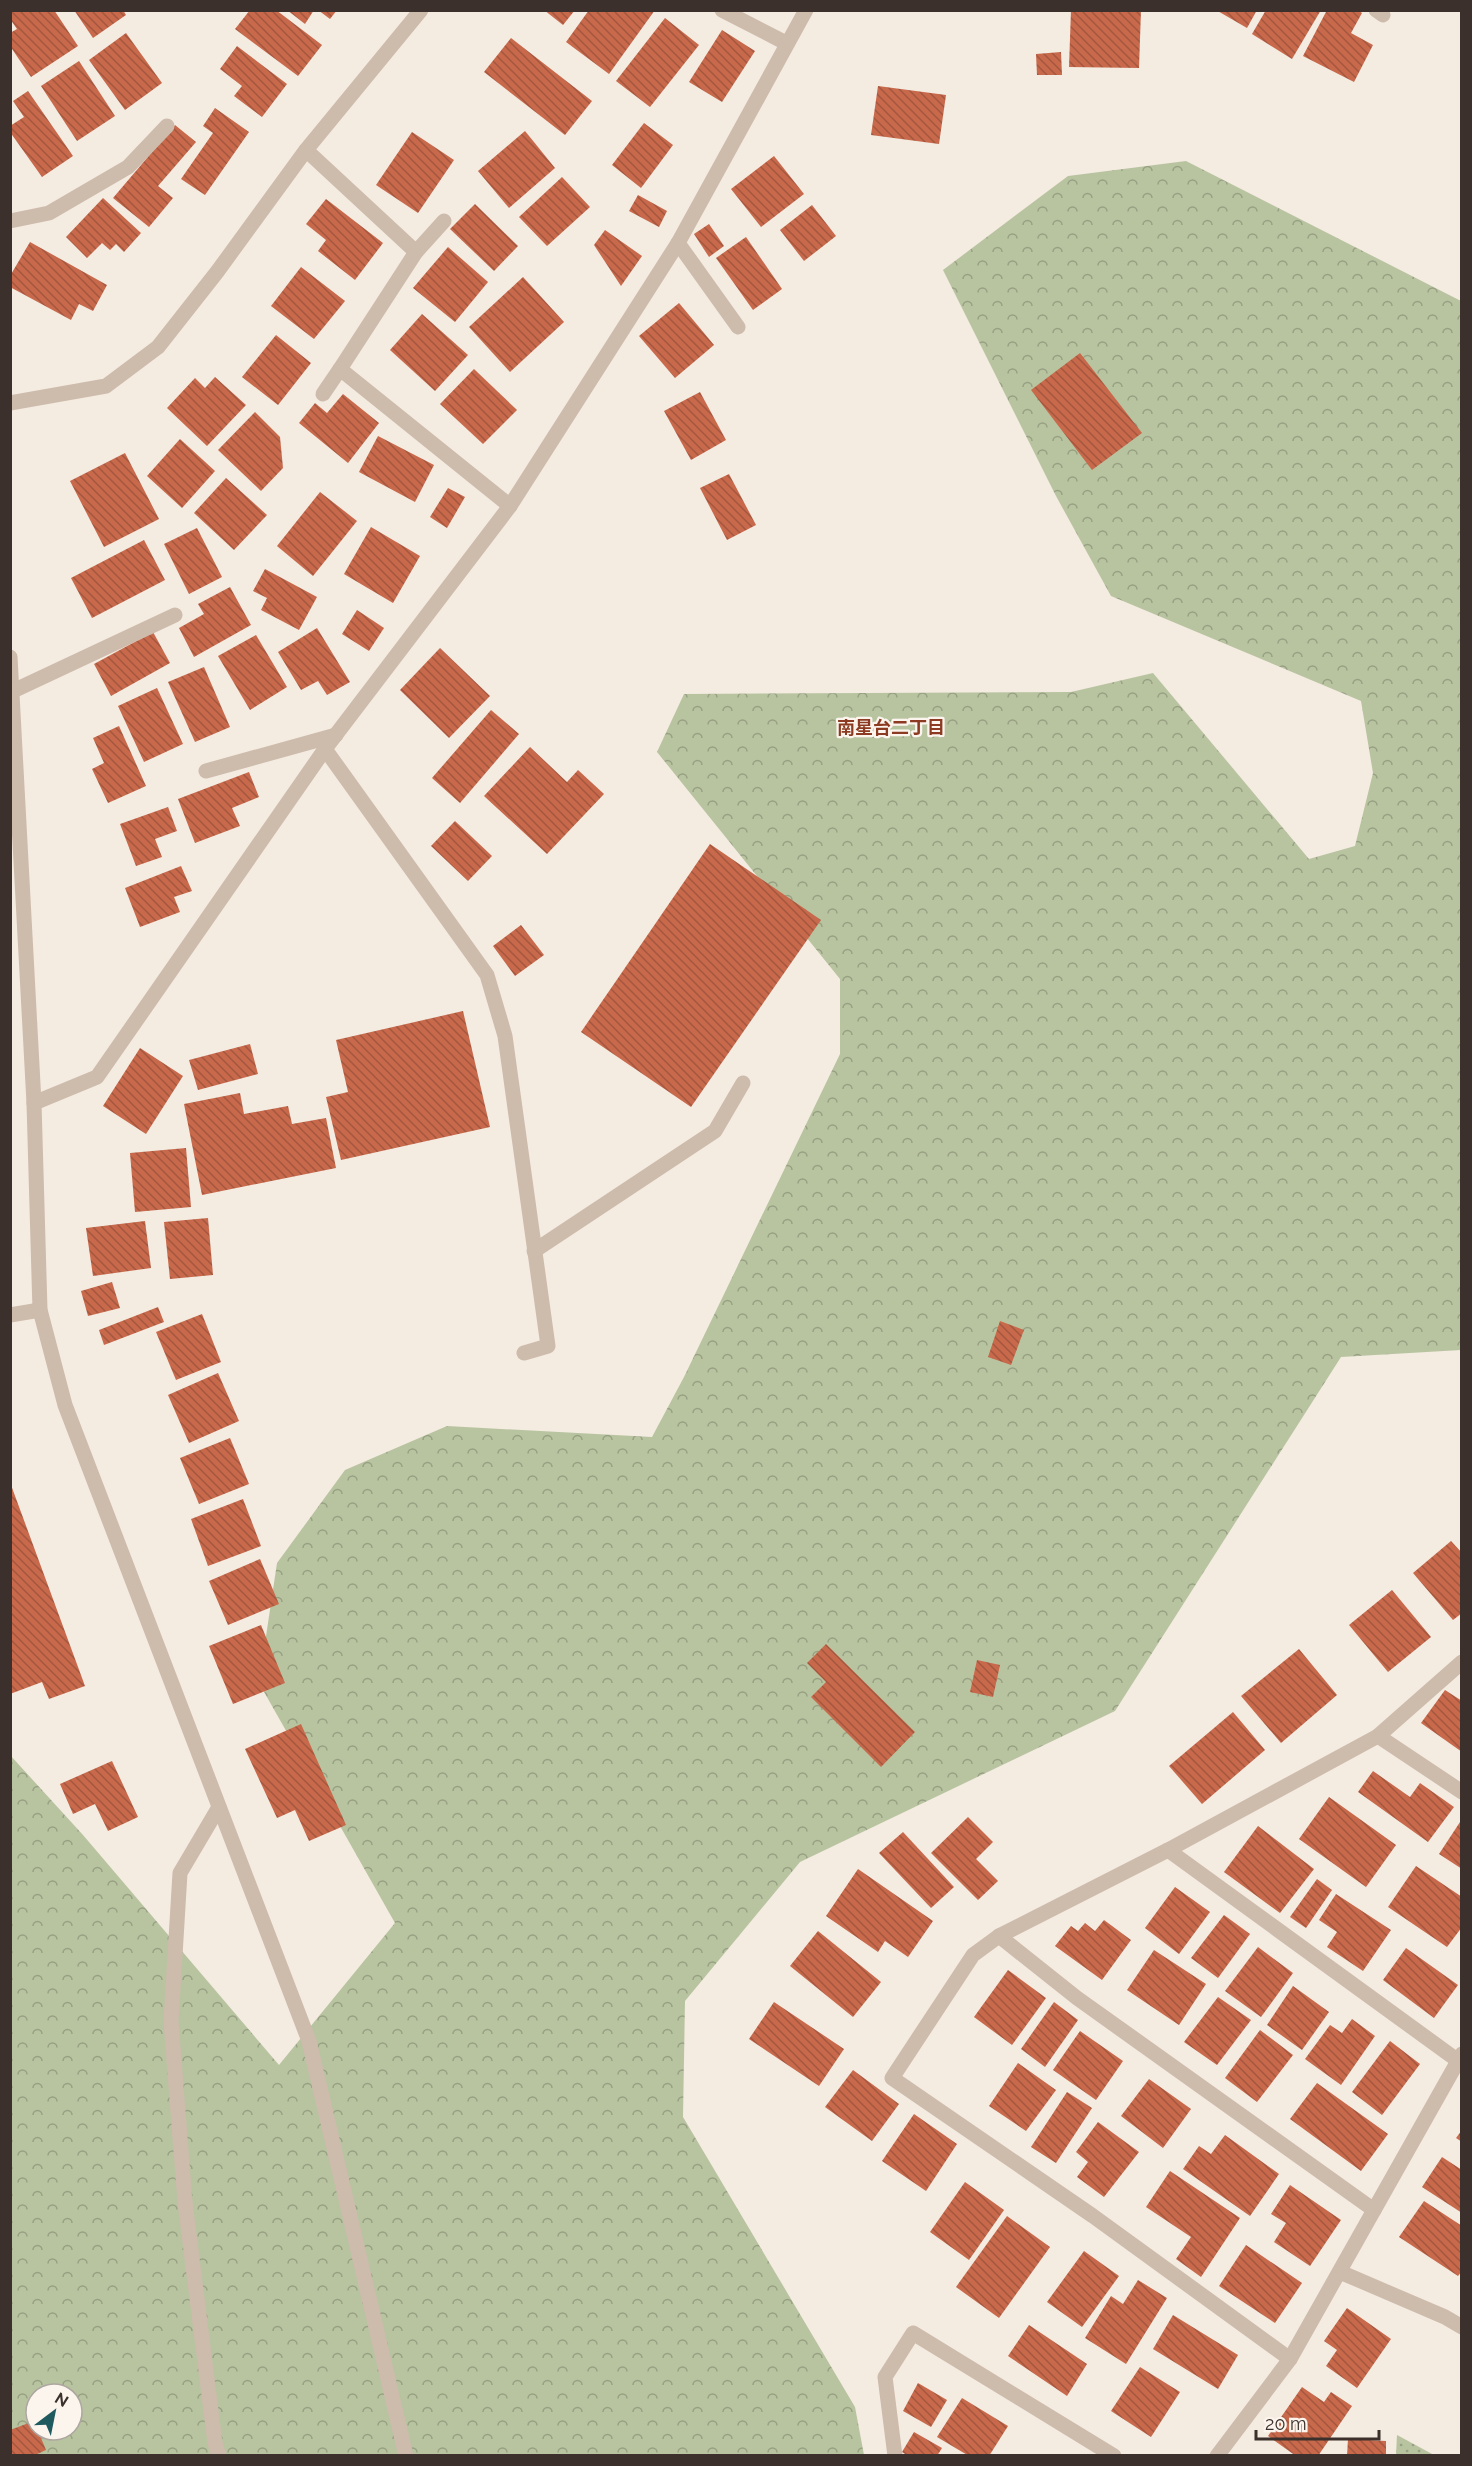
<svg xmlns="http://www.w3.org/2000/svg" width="1472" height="2466" font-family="Raleway,'Noto Sans JP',sans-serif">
  <defs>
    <pattern id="forest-crowns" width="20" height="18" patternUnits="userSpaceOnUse" patternTransform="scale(1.5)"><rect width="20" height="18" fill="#b8c4a0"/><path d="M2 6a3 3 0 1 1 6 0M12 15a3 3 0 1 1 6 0" fill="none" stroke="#97a083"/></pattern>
    <pattern id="park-dots" width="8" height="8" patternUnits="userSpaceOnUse" patternTransform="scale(1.5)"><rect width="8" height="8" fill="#b8c4a0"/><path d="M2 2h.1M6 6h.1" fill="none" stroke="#97a083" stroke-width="1.8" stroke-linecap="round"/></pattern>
    <pattern id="building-back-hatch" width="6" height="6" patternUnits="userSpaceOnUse" patternTransform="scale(1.5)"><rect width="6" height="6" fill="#c8694b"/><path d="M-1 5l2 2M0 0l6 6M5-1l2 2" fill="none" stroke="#a4573f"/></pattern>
  </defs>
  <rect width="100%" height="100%" fill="#f4ebe1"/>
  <path fill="url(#forest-crowns)" fill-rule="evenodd" d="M1186,161L1461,301V1350L1341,1357L1115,1711L800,1862L685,2001L683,2117L855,2407L864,2455H11L10,1755L83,1835L279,2065L395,1923L259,1683L277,1563L345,1470L447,1426L652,1437L684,1377L840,1054V979L657,752L684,694L1071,692L1153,673L1309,859L1355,846L1373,773L1361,701L1111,596L1056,496L943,270L1068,176ZM36,2394H72V2430H36Z"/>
  <polygon fill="url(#park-dots)" points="1397,2435 1434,2455 1396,2455"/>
  <g fill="url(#building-back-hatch)">
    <polygon points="10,10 54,10 78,46 31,77 10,46 10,33 17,29 10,19"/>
    <polygon points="74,10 123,10 126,15 93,38"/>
    <polygon points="250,10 276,10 322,45 298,76 235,29"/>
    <polygon points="287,10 314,10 305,24"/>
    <polygon points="318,10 337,10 330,19"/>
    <polygon points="544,10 575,10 563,25"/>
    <polygon points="589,10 655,10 609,74 566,42"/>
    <polygon points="1071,10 1141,10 1139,68 1069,67"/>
    <polygon points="1216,10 1257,10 1247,28"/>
    <polygon points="1266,10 1321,10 1292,59 1252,34"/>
    <polygon points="1327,10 1358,10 1362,13 1351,33 1373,45 1354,82 1303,56"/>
    <polygon points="665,18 699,45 650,107 616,81"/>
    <polygon points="722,30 755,51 722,102 689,82"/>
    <polygon points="126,33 162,83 125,110 89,60"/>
    <polygon points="511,38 592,101 565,135 484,72"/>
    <polygon points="237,46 287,84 262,117 234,96 242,86 220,69"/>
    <polygon points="1061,52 1062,75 1037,75 1036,54"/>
    <polygon points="79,61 115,116 77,141 41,86"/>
    <polygon points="878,86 946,95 939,144 871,135"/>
    <polygon points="28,91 73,156 42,177 10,132 10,126 24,117 13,101"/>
    <polygon points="215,108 249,132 205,195 181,179 213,133 203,126"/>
    <polygon points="644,123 673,145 641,188 612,165"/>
    <polygon points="175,125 196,142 158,186 173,198 149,227 113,198"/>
    <polygon points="525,131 555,168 509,208 478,171"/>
    <polygon points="412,132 454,160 418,213 376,185"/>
    <polygon points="774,156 804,194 761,227 731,189"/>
    <polygon points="562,177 590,207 547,246 519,217"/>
    <polygon points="638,195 667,211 659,227 629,211"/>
    <polygon points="103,198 141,233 124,252 116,244 110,250 102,243 87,258 66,237"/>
    <polygon points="326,199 383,243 355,280 318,251 326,240 306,224"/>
    <polygon points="475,204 518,246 494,271 450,229"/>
    <polygon points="812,205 836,236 804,261 780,230"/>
    <polygon points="709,224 724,246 709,257 694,234"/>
    <polygon points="605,230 642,256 621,286 594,245"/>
    <polygon points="746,237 782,289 753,310 716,258"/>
    <polygon points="30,242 107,285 93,311 79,304 71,320 10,287 10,276"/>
    <polygon points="448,247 488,282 455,322 413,288"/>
    <polygon points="301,267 345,301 314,339 271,306"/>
    <polygon points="523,277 564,322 510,372 469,327"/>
    <polygon points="679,303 714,345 675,378 639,336"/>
    <polygon points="422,314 468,355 435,391 390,350"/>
    <polygon points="276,335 311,363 278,405 242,377"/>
    <polygon points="1080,353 1142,433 1092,470 1031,390"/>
    <polygon points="474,369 517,410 483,444 440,404"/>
    <polygon points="215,377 246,405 207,446 167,408 195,378 205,388"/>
    <polygon points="700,392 726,440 691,460 664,411"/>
    <polygon points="343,394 379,423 348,463 299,423 315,403 327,413"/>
    <polygon points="255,412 280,437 283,468 261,491 218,450"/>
    <polygon points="378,436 434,465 415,502 359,472"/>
    <polygon points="180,439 215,471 182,508 147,476"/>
    <polygon points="125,453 159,519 104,547 70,481"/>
    <polygon points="729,474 756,525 727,540 700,488"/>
    <polygon points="226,478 267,515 234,550 194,513"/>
    <polygon points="448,488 465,497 447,528 430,517"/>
    <polygon points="320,492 357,521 313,576 277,546"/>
    <polygon points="371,527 420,556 393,603 344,574"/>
    <polygon points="197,528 222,577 189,594 164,544"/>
    <polygon points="144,540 165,580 92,618 71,578"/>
    <polygon points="265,569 317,597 299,630 261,610 267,598 253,591"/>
    <polygon points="230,587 251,625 194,657 179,628 204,614 198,604"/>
    <polygon points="357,610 384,628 369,651 342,634"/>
    <polygon points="317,628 350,682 327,695 318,681 301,690 278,652"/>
    <polygon points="153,632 170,663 111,696 94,664"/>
    <polygon points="256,635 287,687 250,710 218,656"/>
    <polygon points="440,648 490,696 449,738 400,690"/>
    <polygon points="204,667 230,727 195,742 168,682"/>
    <polygon points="157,688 183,744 144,762 118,706"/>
    <polygon points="491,710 519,734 460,803 432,778"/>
    <polygon points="119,726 146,786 108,803 92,769 104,763 93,738"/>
    <polygon points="530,747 567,782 578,770 604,794 547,854 484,796"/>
    <polygon points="249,772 259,797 232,808 240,826 195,843 178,799"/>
    <polygon points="168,807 177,831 155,839 162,857 136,866 120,824"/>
    <polygon points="455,821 492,856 468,881 431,846"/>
    <polygon points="710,844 821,920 691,1107 581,1032"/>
    <polygon points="181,866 192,891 174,897 180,912 140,927 125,888"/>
    <polygon points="521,925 544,955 515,976 493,946"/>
    <polygon points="463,1011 490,1127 341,1160 326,1097 348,1092 336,1040"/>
    <polygon points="250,1044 258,1074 198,1090 189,1060"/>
    <polygon points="140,1048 183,1076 146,1134 103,1106"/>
    <polygon points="240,1093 244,1114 288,1106 292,1124 326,1118 336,1168 202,1195 184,1104"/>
    <polygon points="186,1148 191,1207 135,1212 130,1153"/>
    <polygon points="208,1218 213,1275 170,1279 164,1222"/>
    <polygon points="145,1221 151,1268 93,1276 86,1228"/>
    <polygon points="112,1282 120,1308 88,1316 81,1291"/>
    <polygon points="158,1307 164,1322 104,1345 99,1330"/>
    <polygon points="202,1314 221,1362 176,1380 156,1332"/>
    <polygon points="1000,1321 1024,1330 1011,1365 988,1357"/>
    <polygon points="218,1373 239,1421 189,1443 168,1395"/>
    <polygon points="230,1438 249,1484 199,1504 180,1458"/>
    <polygon points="11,1485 85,1686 49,1699 42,1682 10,1694"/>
    <polygon points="243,1499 261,1546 208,1566 191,1519"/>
    <polygon points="1451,1541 1462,1553 1462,1613 1453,1620 1413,1573"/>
    <polygon points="260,1559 279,1604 228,1625 209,1581"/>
    <polygon points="1392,1590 1431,1637 1388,1672 1349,1625"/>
    <polygon points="261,1625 285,1683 233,1704 209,1646"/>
    <polygon points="826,1644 915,1732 881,1767 811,1697 826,1682 807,1663"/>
    <polygon points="1299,1649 1337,1695 1281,1743 1241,1696"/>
    <polygon points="977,1660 1000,1665 993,1697 970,1692"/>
    <polygon points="1445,1690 1462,1701 1462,1752 1421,1723"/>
    <polygon points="1233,1712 1265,1750 1202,1804 1169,1766"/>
    <polygon points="301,1724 346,1825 309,1841 295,1810 277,1818 245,1749"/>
    <polygon points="112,1761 138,1817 108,1831 95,1804 73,1814 60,1784"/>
    <polygon points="1373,1771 1410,1797 1420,1783 1454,1807 1428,1842 1358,1792"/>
    <polygon points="1329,1797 1396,1845 1366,1887 1299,1839"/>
    <polygon points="968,1817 993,1842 976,1859 998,1881 978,1900 931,1853"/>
    <polygon points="1462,1819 1462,1869 1439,1854"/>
    <polygon points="1258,1826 1314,1869 1280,1913 1224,1872"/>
    <polygon points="903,1832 954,1887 931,1908 879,1853"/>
    <polygon points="1416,1866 1462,1897 1462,1927 1447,1947 1388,1907"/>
    <polygon points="858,1869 933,1921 908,1957 885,1941 878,1952 826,1916"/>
    <polygon points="1317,1879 1332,1890 1306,1928 1290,1917"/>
    <polygon points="1175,1887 1210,1912 1179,1954 1145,1928"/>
    <polygon points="1336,1894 1391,1930 1363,1971 1327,1947 1337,1932 1319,1920"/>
    <polygon points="1224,1915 1250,1934 1218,1978 1191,1958"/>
    <polygon points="1104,1920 1131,1940 1102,1980 1055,1946 1071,1926 1078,1931 1085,1923 1095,1931"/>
    <polygon points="818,1931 881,1982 853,2017 790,1966"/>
    <polygon points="1258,1947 1293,1973 1261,2017 1225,1991"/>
    <polygon points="1406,1948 1458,1985 1434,2018 1383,1980"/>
    <polygon points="1154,1950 1206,1984 1179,2025 1127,1990"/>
    <polygon points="1008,1970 1046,1998 1012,2045 974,2017"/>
    <polygon points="1293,1986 1329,2012 1302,2050 1267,2025"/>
    <polygon points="1218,1997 1251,2020 1217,2065 1184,2042"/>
    <polygon points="774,2002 844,2049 819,2086 749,2039"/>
    <polygon points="1054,2002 1078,2020 1045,2067 1021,2049"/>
    <polygon points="1352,2019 1375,2036 1341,2085 1305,2059 1330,2025 1342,2033"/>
    <polygon points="1260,2030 1293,2055 1257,2102 1225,2078"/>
    <polygon points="1080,2031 1123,2061 1096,2100 1053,2070"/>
    <polygon points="1390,2041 1420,2064 1382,2115 1352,2092"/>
    <polygon points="1018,2063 1056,2090 1026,2131 989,2106"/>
    <polygon points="853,2070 899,2104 872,2141 825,2107"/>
    <polygon points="1149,2079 1191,2109 1163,2148 1121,2116"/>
    <polygon points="1317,2083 1388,2134 1361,2171 1290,2119"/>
    <polygon points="1067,2092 1092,2108 1056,2163 1031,2147"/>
    <polygon points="914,2114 957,2144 926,2191 882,2161"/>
    <polygon points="1098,2122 1139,2152 1104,2197 1077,2177 1088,2162 1076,2152"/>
    <polygon points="1462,2130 1462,2142 1456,2138"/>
    <polygon points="1225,2135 1279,2174 1250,2216 1183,2169 1199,2146 1211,2154"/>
    <polygon points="1442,2157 1462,2170 1462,2213 1422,2187"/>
    <polygon points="1170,2171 1240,2218 1201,2277 1176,2259 1191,2237 1146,2207"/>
    <polygon points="965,2182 1004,2210 969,2260 930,2232"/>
    <polygon points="1290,2185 1341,2220 1310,2266 1274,2242 1286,2223 1271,2214"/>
    <polygon points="1424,2201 1462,2226 1462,2271 1458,2276 1399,2237"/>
    <polygon points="1007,2216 1050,2247 999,2318 956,2287"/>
    <polygon points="1246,2245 1302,2283 1275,2323 1219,2286"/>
    <polygon points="1084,2251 1119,2276 1082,2327 1047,2302"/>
    <polygon points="1138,2280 1167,2298 1126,2364 1085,2338 1111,2296 1123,2304"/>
    <polygon points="1347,2308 1391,2339 1357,2388 1326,2366 1337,2350 1324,2341"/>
    <polygon points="1173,2315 1238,2355 1218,2389 1153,2349"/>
    <polygon points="1029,2325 1087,2364 1067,2396 1008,2356"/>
    <polygon points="1140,2367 1180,2392 1151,2437 1111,2411"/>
    <polygon points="918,2383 947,2400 931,2427 903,2411"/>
    <polygon points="1302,2387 1324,2402 1331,2392 1352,2406 1318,2456 1296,2456 1268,2436"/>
    <polygon points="962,2398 1008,2426 989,2456 969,2456 937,2437"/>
    <polygon points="34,2421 46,2450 33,2456 10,2456 10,2430"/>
    <polygon points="914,2432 942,2448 937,2456 908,2456 902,2452"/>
    <polygon points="1348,2439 1386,2441 1386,2456 1347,2456"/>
  </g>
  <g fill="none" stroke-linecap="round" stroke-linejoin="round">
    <g stroke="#cdbbac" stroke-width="15">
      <polyline points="722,10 786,43"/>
      <polyline points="1376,10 1383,15"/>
      <polyline points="306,150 416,252 340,369 510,506"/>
      <polyline points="10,221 49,213 128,167 167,126"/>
      <polyline points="678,243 738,327"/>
      <polyline points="416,252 444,221"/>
      <polyline points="323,394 340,369"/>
      <polyline points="10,403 106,386 158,347 217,272 306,150 421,10"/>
      <polyline points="10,657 34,1103 40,1310 65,1405 309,2041 406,2456"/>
      <polyline points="13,691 175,615"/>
      <polyline points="325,749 487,975 505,1036 548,1346 524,1353"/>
      <polyline points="206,771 336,735"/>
      <polyline points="34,1103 97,1077 325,749 510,506 678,243 806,10"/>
      <polyline points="534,1251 715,1131 743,1083"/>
      <polyline points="10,1315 40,1310"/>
      <polyline points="1378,1736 1462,1792"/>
      <polyline points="1168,1850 1457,2060"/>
      <polyline points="999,1936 1077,1998 1374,2210"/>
      <polyline points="1340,2272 1445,2317 1462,2327"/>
      <polyline points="1290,2359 1093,2216 892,2078 973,1955 999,1936 1168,1850 1378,1736 1462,1662"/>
      <polyline points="219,2456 215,2443 185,2202 171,2021 180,1873 219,1807"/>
      <polyline points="895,2456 885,2377 913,2333 1114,2456"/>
      <polyline points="1217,2456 1290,2359 1462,2054"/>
    </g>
  </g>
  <g text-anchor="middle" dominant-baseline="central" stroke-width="4.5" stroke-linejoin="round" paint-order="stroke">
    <g font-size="18" font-weight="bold" fill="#8c3b22" stroke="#fbf5ee">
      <text x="891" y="727">南星台二丁目</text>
    </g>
  </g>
  <rect width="1472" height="2466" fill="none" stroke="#3b302b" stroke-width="24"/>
  <g transform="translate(54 2412) rotate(32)"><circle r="28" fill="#fbf5ee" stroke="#aea6a0" stroke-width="1.5"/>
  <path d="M0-4.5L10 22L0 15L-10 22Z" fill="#1f5a5e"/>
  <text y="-9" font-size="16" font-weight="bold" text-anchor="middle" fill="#3b302b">N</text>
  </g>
  <path d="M1256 2430v9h123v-9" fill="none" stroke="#3b302b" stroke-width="3"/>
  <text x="1265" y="2430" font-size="18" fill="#3b302b" stroke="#fbf5ee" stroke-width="4.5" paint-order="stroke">20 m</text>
</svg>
